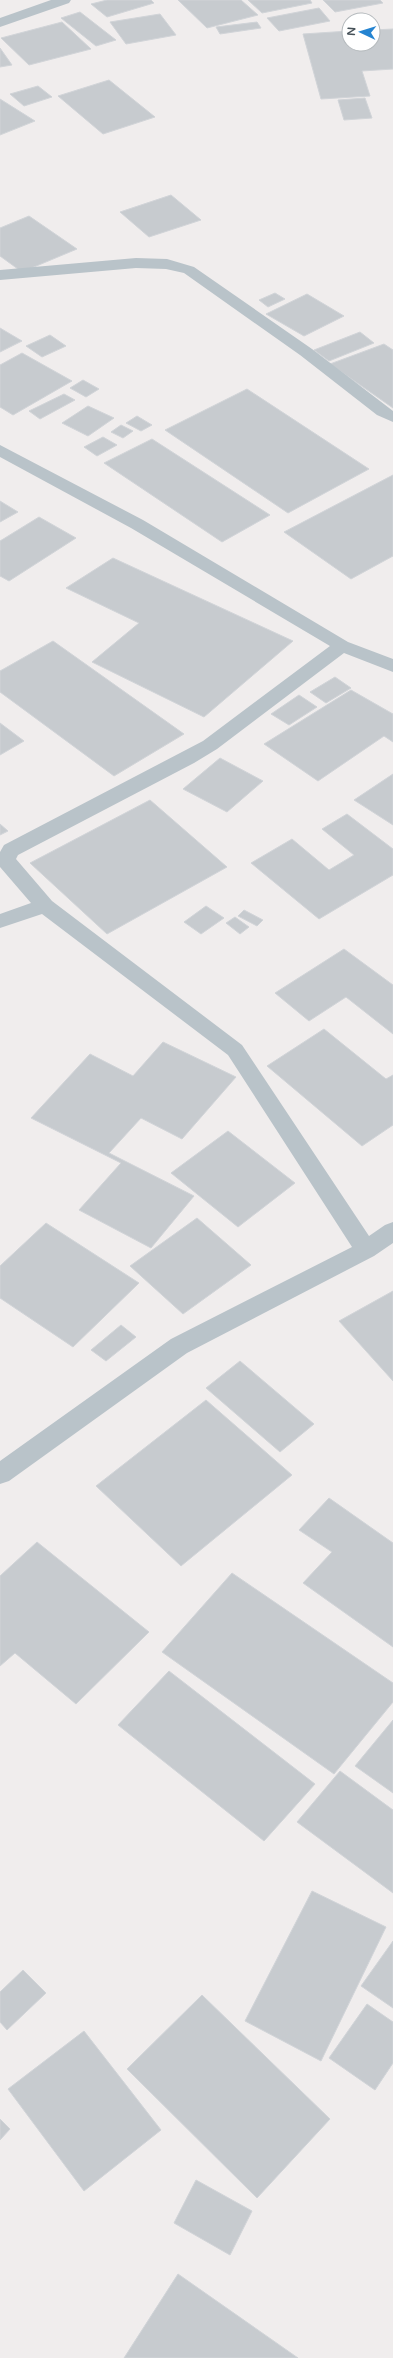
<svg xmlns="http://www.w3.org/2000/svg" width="393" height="2358" font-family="'Varela Round',sans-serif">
  <rect width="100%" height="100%" fill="#f0eded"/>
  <g fill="#c7cbcf" stroke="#d1d4d8">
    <polygon points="107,0 151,0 154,3 107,17 91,4"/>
    <polygon points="178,0 241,0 258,15 207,28"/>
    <polygon points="248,0 310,0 312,3 262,13"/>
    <polygon points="323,0 380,0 383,3 335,12"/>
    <polygon points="319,8 330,21 279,31 267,18"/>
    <polygon points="80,12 116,40 96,46 61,18"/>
    <polygon points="160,14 176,35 126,44 110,22"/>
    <polygon points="62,22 91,49 29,65 1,38"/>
    <polygon points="257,22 261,28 220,34 216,27"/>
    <polygon points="393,29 393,69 362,71 370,96 321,99 303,34 349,31 349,44 373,44 373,30"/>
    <polygon points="0,48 12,65 0,67"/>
    <polygon points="109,80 155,117 103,134 58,96"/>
    <polygon points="38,86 52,97 24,106 10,94"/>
    <polygon points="365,98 372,118 344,120 338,100"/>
    <polygon points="0,99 35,121 0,135"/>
    <polygon points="171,195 201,220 149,237 120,212"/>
    <polygon points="29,216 77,249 22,272 0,256 0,228"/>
    <polygon points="275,293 285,299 268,307 259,300"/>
    <polygon points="307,294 344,316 304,336 266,314"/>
    <polygon points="0,328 22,341 0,352"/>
    <polygon points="360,332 374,343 329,361 314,350"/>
    <polygon points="50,335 66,346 42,357 26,346"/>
    <polygon points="384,344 393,350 393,408 330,364"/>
    <polygon points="22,353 72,381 13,415 0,407 0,365"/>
    <polygon points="83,380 99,389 86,397 70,388"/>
    <polygon points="247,389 369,469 288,513 165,430"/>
    <polygon points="64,394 75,400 40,419 29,411"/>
    <polygon points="88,406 114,418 88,436 62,423"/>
    <polygon points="137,416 152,425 141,431 126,423"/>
    <polygon points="121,425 133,431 123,438 111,432"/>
    <polygon points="103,437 117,445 97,456 84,447"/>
    <polygon points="152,439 270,515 222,542 104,463"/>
    <polygon points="393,475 393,556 351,579 284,532"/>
    <polygon points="0,501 18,512 0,522"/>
    <polygon points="39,517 76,538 9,581 0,576 0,541"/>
    <polygon points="113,558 293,641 204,717 92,662 139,623 66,588"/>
    <polygon points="53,641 184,734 114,776 0,692 0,671"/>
    <polygon points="335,677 351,688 326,703 310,692"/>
    <polygon points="351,690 393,714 393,742 384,736 318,781 264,744"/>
    <polygon points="299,695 317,707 289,725 271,714"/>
    <polygon points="0,723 24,741 0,755"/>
    <polygon points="220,758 263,781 227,812 183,789"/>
    <polygon points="393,774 393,825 354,800"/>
    <polygon points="150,800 227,867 107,934 30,863"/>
    <polygon points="347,814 393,849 393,875 319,919 251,863 292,839 329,870 354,855 322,829"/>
    <polygon points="0,824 8,831 0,835"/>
    <polygon points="206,906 224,918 201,934 184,922"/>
    <polygon points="244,910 263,920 257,926 238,916"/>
    <polygon points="235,917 249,927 240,934 226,923"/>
    <polygon points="344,949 393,985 393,1034 346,997 309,1021 275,993"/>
    <polygon points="324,1029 386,1079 393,1075 393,1125 362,1146 267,1066"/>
    <polygon points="163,1042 236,1077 182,1139 141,1118 109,1153 194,1196 151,1248 79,1210 121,1163 31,1118 90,1054 133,1076"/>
    <polygon points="228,1131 295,1183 238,1227 171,1173"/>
    <polygon points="197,1218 251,1265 183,1314 130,1266"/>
    <polygon points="46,1223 139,1283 73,1347 0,1298 0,1266"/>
    <polygon points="393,1291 393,1381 339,1321"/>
    <polygon points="121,1325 136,1337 106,1361 91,1350"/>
    <polygon points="240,1361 314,1424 280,1452 206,1388"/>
    <polygon points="206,1400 292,1475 181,1566 96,1486"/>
    <polygon points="329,1498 393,1543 393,1647 303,1583 332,1552 299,1530"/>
    <polygon points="37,1542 149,1632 76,1704 15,1653 0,1666 0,1576"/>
    <polygon points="232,1573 393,1683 393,1702 334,1774 162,1652"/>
    <polygon points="169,1671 315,1784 264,1841 118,1725"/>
    <polygon points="393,1720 393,1793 355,1766"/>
    <polygon points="340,1771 393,1810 393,1893 297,1822"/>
    <polygon points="312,1891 386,1927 321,2061 245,2021"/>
    <polygon points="393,1941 393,2008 361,1986"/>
    <polygon points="23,1970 46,1993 7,2030 0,2022 0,1992"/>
    <polygon points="202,1995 330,2119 257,2198 127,2069"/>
    <polygon points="367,2004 393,2022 393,2063 375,2090 329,2058"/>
    <polygon points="84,2031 161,2130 84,2191 8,2089"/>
    <polygon points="0,2119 10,2129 0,2140"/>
    <polygon points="196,2180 252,2211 230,2255 174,2223"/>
    <polygon points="178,2274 298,2358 124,2358"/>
  </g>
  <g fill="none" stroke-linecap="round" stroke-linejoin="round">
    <g fill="#b9c3c9" fill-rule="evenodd">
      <polygon points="51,0 71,0 69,3 0,27 0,18"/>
      <polygon points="136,258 167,259 194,267 312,349 393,411 393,422 377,415 300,355 184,273 166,269 136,268 0,280 0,270"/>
      <polygon points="0,445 143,520 348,642 393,659 393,672 344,653 217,749 194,763 18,855 16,859 52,901 242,1045 369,1236 385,1225 393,1222 393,1243 374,1256 187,1353 9,1481 0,1484 0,1461 171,1339 352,1247 228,1055 42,914 0,928 0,914 31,903 0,867 0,852 4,845 203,741 330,646 131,528 0,457"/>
    </g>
  </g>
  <g transform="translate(361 32) rotate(274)"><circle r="19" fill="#ffffff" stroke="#b5babd"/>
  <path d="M0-3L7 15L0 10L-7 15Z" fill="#2584d1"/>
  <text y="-6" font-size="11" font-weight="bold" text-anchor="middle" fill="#475259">N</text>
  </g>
</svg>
